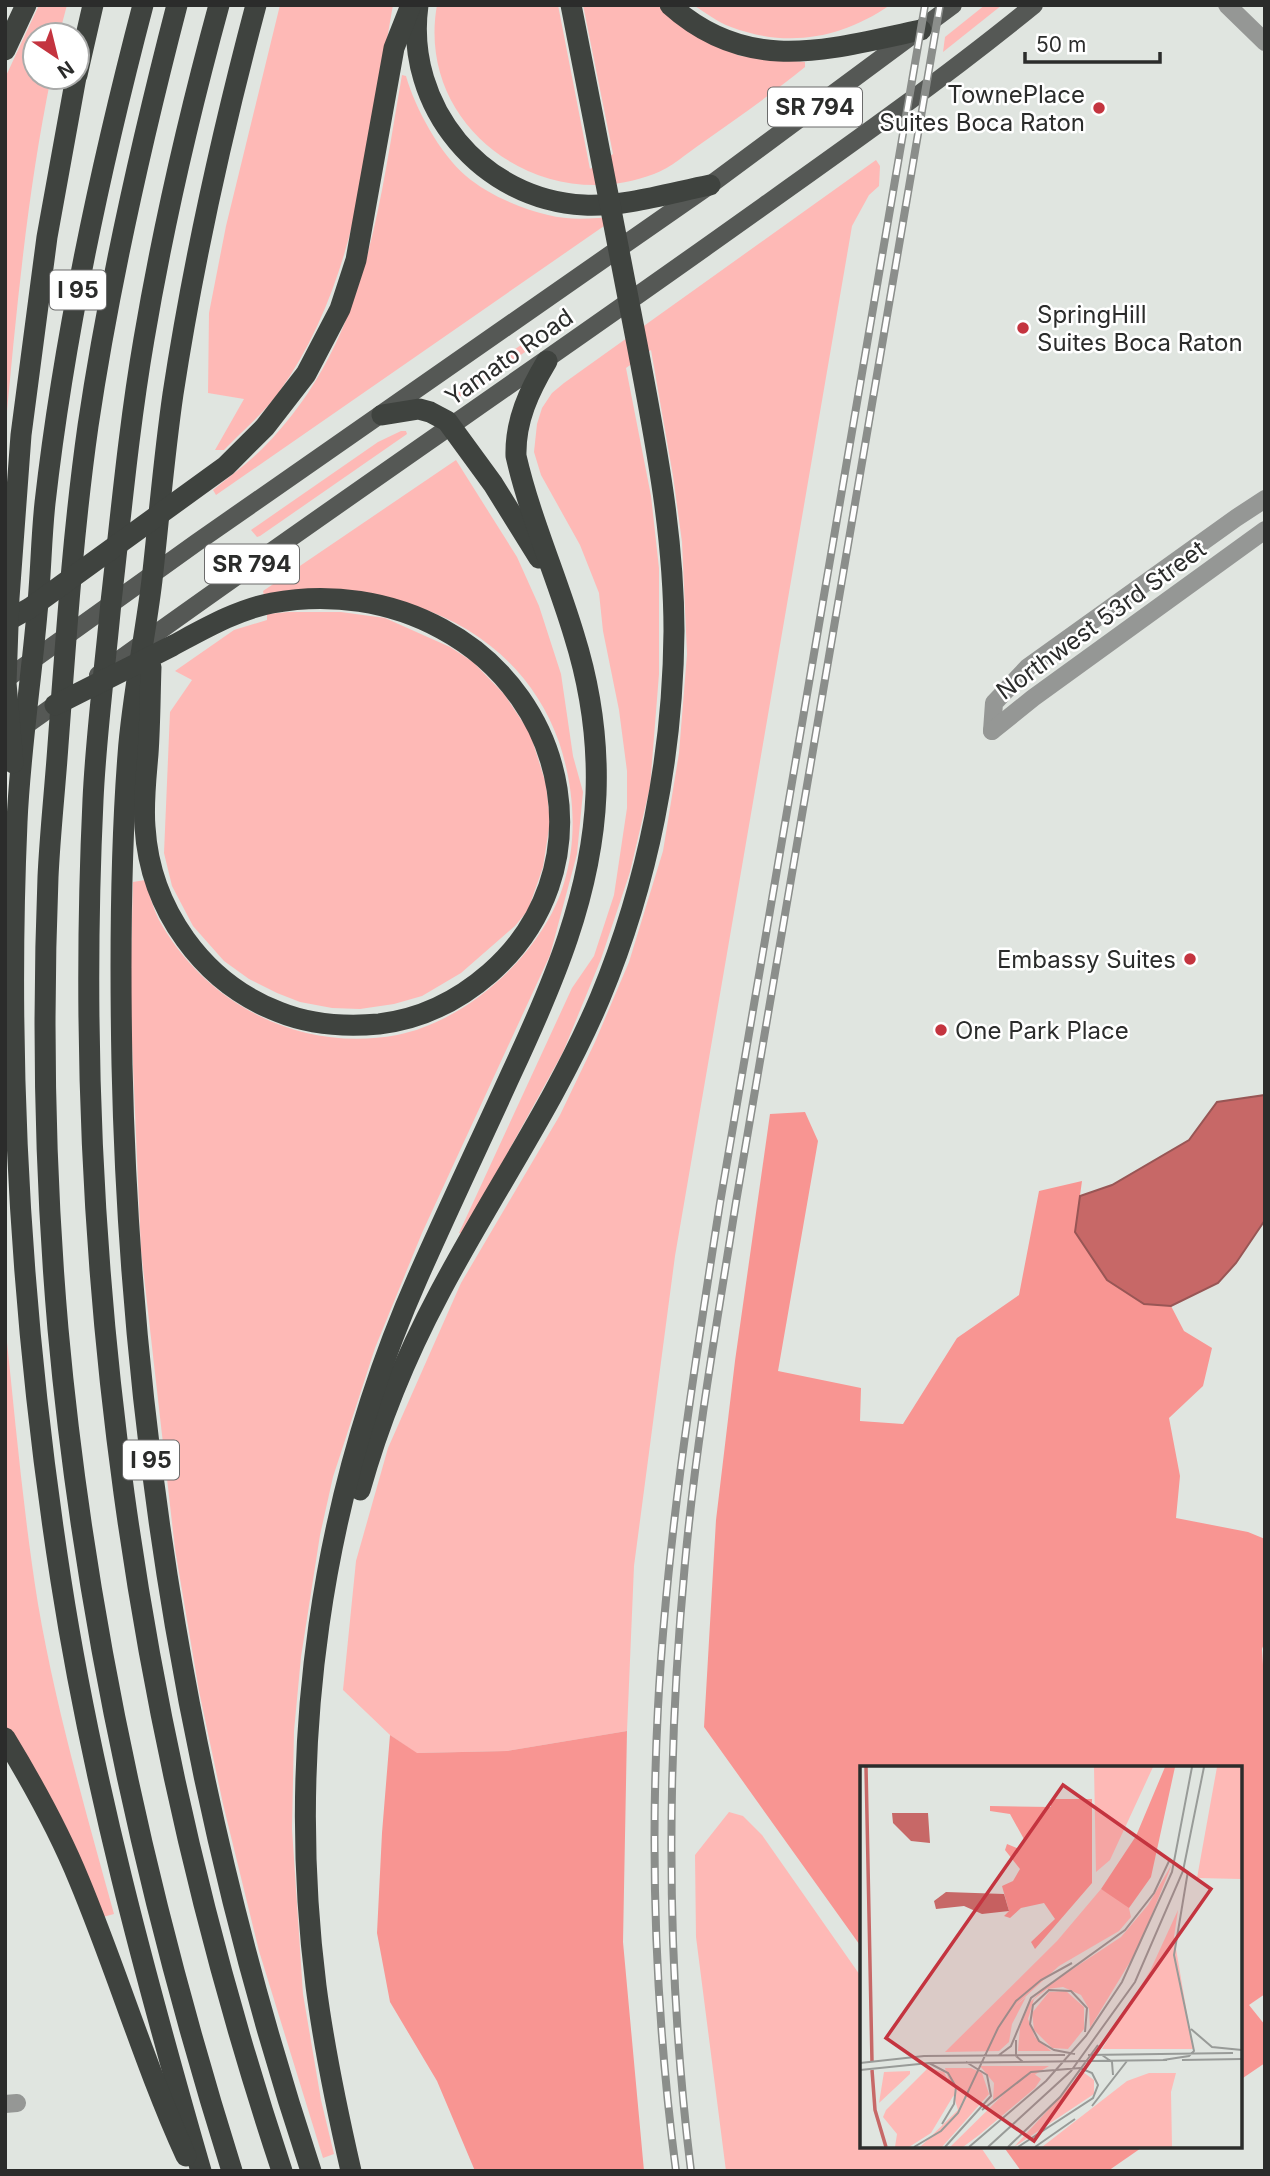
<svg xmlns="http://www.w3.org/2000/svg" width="1270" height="2176" font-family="Inter,sans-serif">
  <rect width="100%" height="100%" fill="#e0e5e0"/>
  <g fill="#feb9b6">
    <path d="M39,5H67L59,35H35V77H51C27,194 16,314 5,433V78Z"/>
    <path d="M280,5H393C369,137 359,280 279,392C264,413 242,431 224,450H215L244,399L208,393L209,313L226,226Z"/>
    <path d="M437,5H558L590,169L613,154L583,5H658L700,37L740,56L805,62V67C772,94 737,118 702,143C687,153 671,168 654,174C542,217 415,128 437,5Z"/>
    <path d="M693,5H890C841,39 787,48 731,27C717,22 705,12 693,5Z"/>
    <polygon points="985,5 1002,5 943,52 945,37"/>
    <path d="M402,75L406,76C415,108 440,154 466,176C487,194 521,209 548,215C570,221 594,218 617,217L216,495L213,490C229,477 247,464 262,449C366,345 378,211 402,75Z"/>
    <polygon points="876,160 880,166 879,186 869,195 852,226 675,1256 634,1566 627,1731 507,1751 416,1753 390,1735 343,1690 356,1561 388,1448 461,1283 560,1115 595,1042 629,962 663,851 679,753 687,654 682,542 673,476 651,350 626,368 651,496 659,568 659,674 650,787 630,872 601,959 563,1052 463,1234 459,1233 572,988 594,956 614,895 627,808 627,771 619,710 603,631 599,593 580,545 541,475 534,452 537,424 542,408 552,393 564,383"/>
    <polygon points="537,334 541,341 455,400 448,395"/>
    <polygon points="401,431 406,431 407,434 260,536 257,537 251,530 378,442"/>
    <path d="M456,460L517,557L539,606L561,674L573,756L583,792L577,854L550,955L422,1233L375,1348L333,1477L320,1535L301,1657L294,1731L292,1829L303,1994L321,2100L334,2154L323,2158L259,1951L223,1804L199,1691L175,1549L141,1250L130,996L133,882L145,880C149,893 153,908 159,920C206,1005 301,1053 397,1035C468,1021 544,952 564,883C578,837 574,787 559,742C536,676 484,629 418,607C404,602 386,604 371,603C335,601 300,598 264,596L263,591Z"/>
    <polygon points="289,612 341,612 385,618 450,647 473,662 504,694 530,733 546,784 550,822 543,867 528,910 515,926 461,973 422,996 394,1004 360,1009 332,1008 300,1002 277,993 249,979 224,961 193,926 172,886 164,853 170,712 192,680 175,671 234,630 267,620 267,614"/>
    <path d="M5,1323C15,1417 23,1511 38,1604C56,1709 86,1812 114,1914L103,1917L17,1745L5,1727Z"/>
    <polygon points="729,1812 743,1816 762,1835 862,1978 862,2146 980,2146 997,2171 726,2171 696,1937 695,1855"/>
  </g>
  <g fill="#f89592">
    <polygon points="805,1112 818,1141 778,1371 861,1388 860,1421 903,1424 957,1338 1019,1295 1039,1191 1082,1181 1075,1232 1144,1304 1171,1306 1184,1331 1212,1348 1203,1386 1169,1418 1180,1476 1176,1518 1248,1532 1265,1539 1265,1641 1262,1649 1265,1697 1265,1994 1249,2005 1265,2025 1265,2063 1240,2080 1240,1768 862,1768 862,1948 704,1727 716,1520 735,1361 770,1114"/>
    <polygon points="627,1731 623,1942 644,2171 475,2171 437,2081 390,2002 377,1933 382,1833 390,1735 417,1753 507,1751"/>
    <polygon points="1003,2146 1144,2146 1108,2171 1021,2171"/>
  </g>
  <polygon fill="#c76867" stroke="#985655" stroke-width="2" points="1265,1095 1265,1220 1236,1263 1218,1283 1171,1306 1144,1304 1107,1280 1075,1232 1080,1196 1112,1185 1189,1140 1217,1102"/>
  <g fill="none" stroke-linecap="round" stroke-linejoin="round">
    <g stroke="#959795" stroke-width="18">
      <polyline points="1227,5 1265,42"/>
      <polyline points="992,731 994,703 1028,667 1236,518 1265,499"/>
      <polyline points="992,731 1033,698 1265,530"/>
      <polyline points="5,2104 17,2103"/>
    </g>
    <g stroke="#555855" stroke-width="18">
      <path d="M98,675C301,528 509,387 713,242C821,165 931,89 1034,5"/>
      <polyline points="5,680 196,543 710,185 953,5"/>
      <polyline points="18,731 66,697"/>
    </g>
    <g stroke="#3f433f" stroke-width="21">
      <path d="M143,5C100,169 64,335 45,503C41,540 41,576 37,613C31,682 20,752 17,822C6,1075 22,1330 61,1581C92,1781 145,1976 201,2171"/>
      <path d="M177,5C141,144 109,284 88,426C73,532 66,638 58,745C55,789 50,833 48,877C42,1028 45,1179 58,1329C84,1616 146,1897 232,2171"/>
      <path d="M219,5C189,115 163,227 144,339C129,426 121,514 111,602C105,668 96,734 93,800C71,1265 135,1729 282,2171"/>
      <path d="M256,5C222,133 193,263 173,394C164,456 159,518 152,580C145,639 132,697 128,755C120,858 120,962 122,1065C130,1440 193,1815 311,2171"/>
      <path d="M418,5C404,107 482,200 584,205C624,207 670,193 710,185"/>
      <path d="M670,5C749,76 829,49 921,30"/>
      <polyline points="5,50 26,5"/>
      <polyline points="77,75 93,5"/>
      <polyline points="382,415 419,409 430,412 447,421 493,484 539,558"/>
      <polyline points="5,622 30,608 226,466 265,427 306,374 340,309 356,260 394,48 411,5"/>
      <path d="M55,705C94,685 133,666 172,646C204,629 236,610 272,603C330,592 391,601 442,629C571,698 604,873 490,973C459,1000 422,1019 379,1024C345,1027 311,1025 279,1012C203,983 150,909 145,827C143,803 146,778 148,754C150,725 150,696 151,667"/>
      <polyline points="13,763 6,683 9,598 21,435 47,237 76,77"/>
      <path d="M360,1490C379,1422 406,1356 439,1294C491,1195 556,1102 600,998C648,883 673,756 674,631C674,534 655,439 637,344C616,231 593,118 571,5"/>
      <path d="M5,1738C33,1784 59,1831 79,1880C117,1971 145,2066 186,2156"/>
      <path d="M351,2171C337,2110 324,2048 316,1986C286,1747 320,1498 418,1277C448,1209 480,1142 511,1074C553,984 592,894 596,794C598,740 590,686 574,635C556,575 530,517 516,456C515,421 529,391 547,361"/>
    </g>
    <g stroke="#8b8e8b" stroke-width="8">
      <g id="rail">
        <path d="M676,2171C656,2018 650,1860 658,1707C667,1537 694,1370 720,1203L925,5"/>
        <path d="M691,2171C666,1969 666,1765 685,1563C696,1442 717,1322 736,1202L940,5"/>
      </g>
    </g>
    <use href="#rail" stroke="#fff" stroke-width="5" stroke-dasharray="16" stroke-linecap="butt"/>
  </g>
  <g fill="#c4343f" stroke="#fff" stroke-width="2.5">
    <circle cx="1099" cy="108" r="7"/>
    <circle cx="1023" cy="328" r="7"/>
    <circle cx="1190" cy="959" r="7"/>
    <circle cx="941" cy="1030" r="7"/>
  </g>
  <g text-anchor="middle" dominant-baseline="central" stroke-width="5" stroke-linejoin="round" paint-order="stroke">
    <g fill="#fff" stroke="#6b6b6b" stroke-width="2">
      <rect x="768" y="87.5" width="94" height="39" rx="5"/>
      <rect x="50" y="270.5" width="56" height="39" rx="5"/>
      <rect x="205" y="544.5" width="94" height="39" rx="5"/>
      <rect x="123" y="1440.5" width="56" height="39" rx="5"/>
    </g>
    <g font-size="23" font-weight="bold" fill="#2b2c2b">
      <text x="815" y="107">SR 794</text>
      <text x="78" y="290">I 95</text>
      <text x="252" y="564">SR 794</text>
      <text x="151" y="1460">I 95</text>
    </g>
    <g font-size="24" fill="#2b2c2b" stroke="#fff" text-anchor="end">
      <text x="1085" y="94">TownePlace<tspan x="1085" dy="28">Suites Boca Raton</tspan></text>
      <text x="1037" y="314" text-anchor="start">SpringHill<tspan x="1037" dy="28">Suites Boca Raton</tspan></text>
      <text x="1176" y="959">Embassy Suites</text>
      <text x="955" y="1030" text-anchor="start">One Park Place</text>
    </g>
    <g font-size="24" fill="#2b2c2b" stroke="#fff">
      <text transform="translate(509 357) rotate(-35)">Yamato Road</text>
      <text transform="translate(1101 620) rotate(-36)">Northwest 53rd Street</text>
    </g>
  </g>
  <g transform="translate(860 1766)">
    <rect width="382" height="382" fill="#e0e5e0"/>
    <path d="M234,1H293L250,94L236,106ZM357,1H381V113L337,112ZM312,98L279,181L230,262L229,243L221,229L203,221L187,223L174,233L168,253L175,271L191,285H158L160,261L170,236L187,220L261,171L288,139ZM241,123L268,138L271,151L259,165L199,200L152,243L166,231L152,258L149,276L139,285L85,286L197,175ZM318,144L314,171L333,283H242L290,205ZM206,225L224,241V263L208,283L192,282L174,264L172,247L189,226ZM120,300H189L133,334L134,317ZM68,302L84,306L95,327L71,367L49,381H35L37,368L23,351L26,344ZM85,302H111L122,307L129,328L82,381H60L98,344ZM50,305V308L19,337L24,306ZM223,306L234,314V328L154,381ZM173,307L181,313L175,322L119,369L103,381H90L151,321ZM289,307H316L311,326L312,381H182L267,315Z" fill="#feb9b6"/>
    <path d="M305,1H315L291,111L269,142L241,123L276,70ZM191,33H232V117L175,183L171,176L195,153L184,137L161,142L150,152L144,150L149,145L142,120L153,115L160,103L145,84L147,78L159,83L165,75L150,48L130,45V40L191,41Z" fill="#f89592"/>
    <path d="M32,47H68L70,77L51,75L33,57ZM86,126L144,128L149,145L122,148L104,140L76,143L74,135Z" fill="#c76867"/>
    <path fill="none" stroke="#c76867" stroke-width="3.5" d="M6,1L12,296M12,304L15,344L26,381"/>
    <path fill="none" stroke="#989b98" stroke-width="2" d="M331,263L352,281L382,284M156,274V290L163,296M215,288L194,284L179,275L170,258L173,239L189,224L211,225L227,242L225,266M139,289L151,280L171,232L265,164L294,127L310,93M228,289L373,287M242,289L252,296L253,309M303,294L329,290L334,285L314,189L328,105M322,294L382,293M0,297L64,290L205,289M69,297L88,307L96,321L94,338L82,358M0,304L69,297L307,294M232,340L267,295M122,344L171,306L220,302L232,307L238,319L233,332L158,381M54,381L81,365L98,347L138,262L156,235L181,214L212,197M85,381L131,330L127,309L106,296M109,381L186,315L226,270L262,216L312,106L332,1M128,381L211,305L275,216L323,105L344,1M148,381L200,331L238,279M175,381L215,353"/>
    <path fill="#c4343f" fill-opacity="0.15" stroke="#c4343f" stroke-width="3.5" d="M203,19L351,123L174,375L26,272Z"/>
    <rect width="382" height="382" fill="none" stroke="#2b2c2b" stroke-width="3.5"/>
  </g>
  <rect width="1270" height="2176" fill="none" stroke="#2b2c2b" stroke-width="14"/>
  <g transform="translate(56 56) rotate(145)"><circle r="33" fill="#ffffff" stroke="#aaabaa" stroke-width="2"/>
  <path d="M0-5L12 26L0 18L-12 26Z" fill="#c4343f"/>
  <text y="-10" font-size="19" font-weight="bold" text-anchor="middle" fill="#2b2c2b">N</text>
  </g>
  <path d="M1025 52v10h135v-10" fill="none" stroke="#2b2c2b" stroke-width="3.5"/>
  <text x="1036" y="52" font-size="21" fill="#2b2c2b" stroke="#ffffff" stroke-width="5" paint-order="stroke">50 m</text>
</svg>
